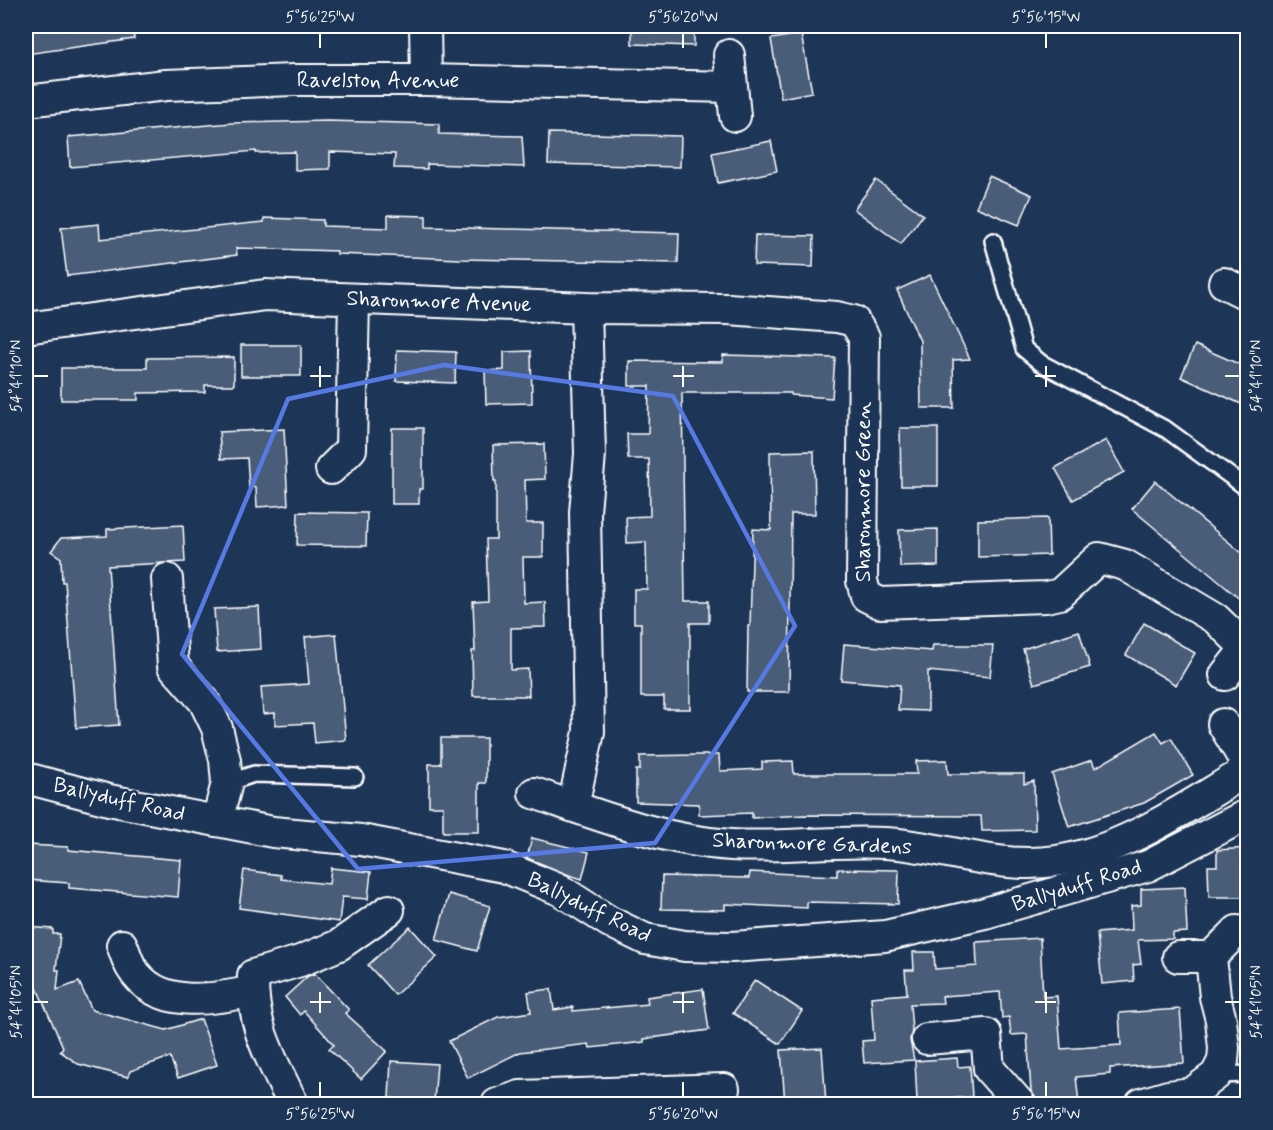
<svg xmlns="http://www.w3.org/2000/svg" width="1273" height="1130" font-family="Mynerve,sans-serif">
  <rect width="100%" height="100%" fill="#1d3557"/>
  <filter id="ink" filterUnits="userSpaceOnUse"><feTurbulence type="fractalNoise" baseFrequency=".0167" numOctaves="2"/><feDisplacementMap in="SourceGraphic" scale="12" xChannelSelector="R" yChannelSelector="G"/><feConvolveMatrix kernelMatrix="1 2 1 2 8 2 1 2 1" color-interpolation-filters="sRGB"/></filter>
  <g filter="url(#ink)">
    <g fill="#4a5d79" stroke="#fff" stroke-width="1.5">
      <polygon points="26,26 133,26 134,39 26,54"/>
      <polygon points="632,26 694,26 694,46 632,44"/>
      <polygon points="801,34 812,92 781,98 771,39"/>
      <polygon points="328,121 439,124 439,134 522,136 524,167 427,164 427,169 394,168 395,154 330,152 330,169 295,170 295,152 256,153 256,151 70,167 68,137 232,123"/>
      <polygon points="549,133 681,136 680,167 548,164"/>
      <polygon points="771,141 777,171 718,183 712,153"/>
      <polygon points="989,176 1032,195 1019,225 976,207"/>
      <polygon points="876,180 923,215 901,244 854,209"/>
      <polygon points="388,215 426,216 426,227 679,233 678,263 460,259 337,254 337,251 236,248 237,255 67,276 61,228 99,224 100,239 264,222 264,218 323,220 323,226 388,228"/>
      <polygon points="755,235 814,236 813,267 754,265"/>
      <polygon points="930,275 970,359 953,360 954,408 921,408 920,341 897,290"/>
      <rect x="241" y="345" width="60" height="31"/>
      <polygon points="1195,345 1248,368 1248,407 1181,377"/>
      <polygon points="397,350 456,352 455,383 396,381"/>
      <polygon points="531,351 532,403 486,404 485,371 504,370 504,352"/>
      <polygon points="723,355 835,358 832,398 791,395 791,393 682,393 685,601 709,601 709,623 690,623 690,709 664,709 664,697 641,697 641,623 634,623 634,589 647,589 646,542 627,543 626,517 650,516 649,459 628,459 627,434 648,434 649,386 629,386 629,361 723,362"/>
      <polygon points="234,357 234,385 205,385 205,392 138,393 138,400 61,400 61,368 147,368 147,358"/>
      <polygon points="392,428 423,428 423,489 419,489 419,504 392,504"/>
      <polygon points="900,428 938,428 938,486 901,486"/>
      <polygon points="284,429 288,505 257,507 256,487 249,488 247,458 221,459 219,432"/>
      <polygon points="1106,440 1124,472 1073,500 1055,468"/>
      <polygon points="544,444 545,479 525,480 526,523 543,523 543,557 523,557 524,603 545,602 546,627 511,628 511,670 528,669 529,696 473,696 472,651 475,651 473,602 488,601 486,539 496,539 496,481 494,481 493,445"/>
      <polygon points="814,451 815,514 791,514 789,692 747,692 748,626 750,626 753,529 771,530 770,452"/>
      <polygon points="1155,481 1248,558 1248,606 1132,509"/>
      <polygon points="298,512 367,513 366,546 297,545"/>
      <polygon points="1048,518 1049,555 978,557 978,520"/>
      <polygon points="183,525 185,562 108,566 119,725 76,728 65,582 62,582 61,558 51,551 61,538 107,536 107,529"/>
      <polygon points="938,529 938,566 900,567 899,530"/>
      <polygon points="259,607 261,649 217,652 214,609"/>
      <polygon points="1144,623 1195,653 1176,685 1126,655"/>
      <polygon points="1079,631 1090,667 1034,684 1023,649"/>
      <polygon points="336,634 346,740 315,743 313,723 275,725 275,713 263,714 261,687 309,684 305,637"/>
      <polygon points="844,644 932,651 933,645 993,645 990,677 928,671 928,711 898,710 900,685 841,680"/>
      <polygon points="1156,732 1163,743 1171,738 1193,775 1144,803 1069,827 1052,774 1092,760 1095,768"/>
      <polygon points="441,738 486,738 486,783 479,783 479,832 443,832 443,806 429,806 429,764 441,764"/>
      <polygon points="698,755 719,755 720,771 762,769 762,762 793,761 794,774 917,774 916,761 947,760 948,774 1024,774 1024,784 1034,781 1035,830 982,831 981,816 804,815 752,818 752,813 699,815 699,804 636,802 636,770 640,770 640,756"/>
      <polygon points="532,838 589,852 582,879 569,875 527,858"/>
      <polygon points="26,845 68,847 68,850 181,860 178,897 69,888 69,883 26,880"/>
      <polygon points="1248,848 1248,897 1209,897 1208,866 1217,866 1217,850"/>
      <polygon points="331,868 371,872 368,899 342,897 339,922 239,908 244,870 281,875 281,879 329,884"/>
      <polygon points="837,869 899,870 898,904 807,902 807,908 725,904 725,910 661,909 662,876 749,878 750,872 837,876"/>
      <polygon points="1185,887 1187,932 1173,933 1173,939 1138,940 1141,964 1133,965 1134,981 1102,984 1097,933 1132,930 1131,906 1141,905 1141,889"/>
      <polygon points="449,894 490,906 477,951 436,940"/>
      <polygon points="26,927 53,929 53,934 60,934 56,970 59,970 57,990 79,982 92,1010 166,1030 201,1019 217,1065 178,1078 170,1057 130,1071 128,1077 78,1064 60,1051 63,1047 32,977 26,976"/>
      <polygon points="410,927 437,957 395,995 368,965"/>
      <polygon points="1040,938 1043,997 1057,996 1061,1049 1121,1045 1119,1013 1180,1009 1184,1063 1110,1068 1110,1074 1076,1077 1079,1103 1037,1104 1037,1100 1031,1091 1027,1034 1011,1035 1009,1017 1002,1018 1000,992 942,996 943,1003 910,1004 912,1031 910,1040 914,1060 864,1063 862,1041 874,1040 871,997 907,994 905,970 914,970 913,952 934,952 935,969 977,966 976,942"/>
      <polygon points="315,974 349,1010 345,1013 387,1051 361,1079 329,1049 334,1045 304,1011 300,1015 285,997 308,976"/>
      <polygon points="755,980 802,1011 780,1044 733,1013"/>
      <polygon points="551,989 554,1010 573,1007 573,1011 648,1004 647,997 703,989 709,1030 644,1039 644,1042 590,1048 589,1044 520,1052 468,1078 449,1041 498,1017 531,1012 528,992"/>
      <polygon points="822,1048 826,1104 785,1104 781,1050"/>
      <polygon points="957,1058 958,1067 970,1066 972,1097 917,1100 915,1061"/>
      <polygon points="391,1061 437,1064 434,1101 389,1098"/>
    </g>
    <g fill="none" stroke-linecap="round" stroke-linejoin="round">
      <g stroke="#fff" stroke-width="20">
        <g id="lane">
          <polyline points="993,241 1024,349 1041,363 1167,430 1248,489"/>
          <polyline points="227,783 254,774 355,777"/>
          <polyline points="1216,1075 1248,1074"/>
        </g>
      </g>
      <g stroke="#fff" stroke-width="34">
        <g id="street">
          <polyline points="425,26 426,80"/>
          <polyline points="729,55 735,116"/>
          <polyline points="26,101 166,85 294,80 426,80 731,87"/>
          <polyline points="1224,283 1248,295"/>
          <polyline points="26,328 265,295 586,308 728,309 837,317 854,321 864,337 862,581 866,596 880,603 1046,597 1060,594 1099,558 1125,565 1216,619 1246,648 1225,675"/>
          <polyline points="331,469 351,449 354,299"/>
          <polyline points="167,579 173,666 204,701 217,728 225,760 227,783 217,821"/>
          <polyline points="1223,724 1248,766"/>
          <polyline points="26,778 109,800 273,832 361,840 504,867 560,890 610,922 645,939 685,946 732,947 885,936 985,913 1148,866 1248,814"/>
          <path d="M534,793C598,815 664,841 731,845C782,848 834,840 886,843C943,846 998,870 1056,861C1125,851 1189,805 1248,770"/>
          <polyline points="573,806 589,732 585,512 590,454 586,308"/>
          <path d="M122,945C125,952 127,960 131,967C156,1010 212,1000 253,991"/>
          <polyline points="1178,957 1211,957"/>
          <polyline points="927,1039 986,1034 989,1069 1020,1104"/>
          <path d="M293,1104C271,1057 252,1030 253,975L300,961L339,945L389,910"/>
          <polyline points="497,1104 520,1096 724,1089"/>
          <polyline points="1141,1104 1168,1096 1192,1093 1216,1075 1223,1061 1224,1048 1221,1020 1215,997 1211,957 1237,931"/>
        </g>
      </g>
      <use href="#lane" stroke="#1d3557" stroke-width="15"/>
      <use href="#street" stroke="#1d3557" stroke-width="30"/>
    </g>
  </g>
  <path fill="none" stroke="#567ae2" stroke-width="4.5" stroke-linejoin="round" d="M444,365L673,396L795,626L655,843L358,869L182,654L288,399Z"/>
  <path fill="none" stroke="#fff" stroke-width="2" d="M320,33V48M683,33V48M1046,33V48M320,366V387M683,366V387M1046,366V387M33,376H48M310,376H331M673,376H694M1035,376H1056M1225,376H1240M320,992V1013M683,992V1013M1046,992V1013M33,1002H48M310,1002H331M673,1002H694M1035,1002H1056M1225,1002H1240M320,1082V1097M683,1082V1097M1046,1082V1097"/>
  <g text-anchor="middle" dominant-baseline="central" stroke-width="5" stroke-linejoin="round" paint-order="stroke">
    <g font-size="22" fill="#fff" stroke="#1d3557">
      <text x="378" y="81">Ravelston Avenue</text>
      <text transform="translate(439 302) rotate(2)">Sharonmore Avenue</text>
      <text transform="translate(864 492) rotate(-90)">Sharonmore Green</text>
      <text transform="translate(119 800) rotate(13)">Ballyduff Road</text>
      <text transform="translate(812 844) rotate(2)">Sharonmore Gardens</text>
      <text transform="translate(1077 886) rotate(-17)">Ballyduff Road</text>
      <text transform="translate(589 908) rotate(26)">Ballyduff Road</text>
    </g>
  </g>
  <rect width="1273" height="1130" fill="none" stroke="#1d3557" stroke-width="66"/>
  <rect x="33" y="33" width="1207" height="1064" fill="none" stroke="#fff" stroke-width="2"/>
  <g font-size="15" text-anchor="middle" fill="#fff">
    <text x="320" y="22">5°56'25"W</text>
    <text x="683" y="22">5°56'20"W</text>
    <text x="1046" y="22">5°56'15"W</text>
    <text transform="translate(16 376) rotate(-90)" y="5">54°41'10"N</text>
    <text transform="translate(1256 376) rotate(-90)" y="5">54°41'10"N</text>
    <text transform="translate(16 1002) rotate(-90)" y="5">54°41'05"N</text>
    <text transform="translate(1256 1002) rotate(-90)" y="5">54°41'05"N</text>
    <text x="320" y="1119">5°56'25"W</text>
    <text x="683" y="1119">5°56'20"W</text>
    <text x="1046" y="1119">5°56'15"W</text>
  </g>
</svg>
